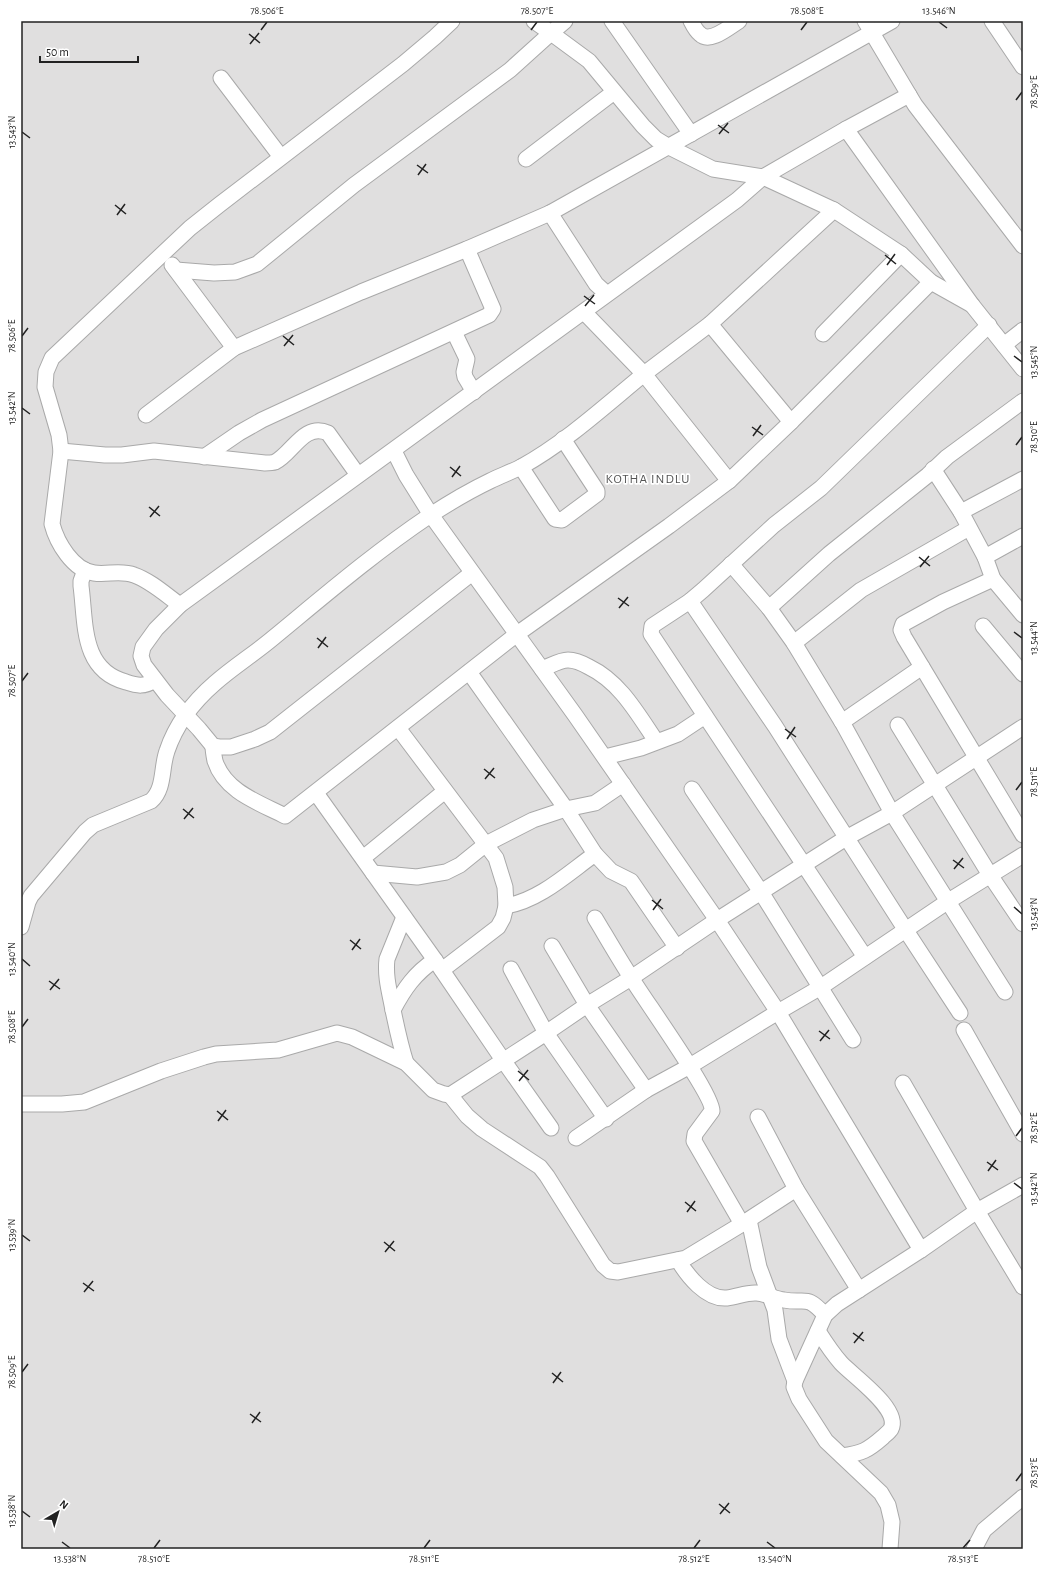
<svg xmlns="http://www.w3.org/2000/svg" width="1044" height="1570" font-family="'Alegreya Sans',sans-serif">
  <rect width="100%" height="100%" fill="#f2efe9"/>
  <rect fill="#e0dfdf" x="21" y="21" width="1002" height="1528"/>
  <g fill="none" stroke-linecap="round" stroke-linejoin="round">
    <g stroke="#a9a9a9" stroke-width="17">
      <g id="minor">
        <polyline points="534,21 551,33 565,21"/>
        <polyline points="612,21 691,134"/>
        <path d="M691,21C693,25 696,31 700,34C710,44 729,27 739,21"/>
        <polyline points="865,21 915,105 1023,246"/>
        <polyline points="992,21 1023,67"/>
        <polyline points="221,78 281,157"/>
        <polyline points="846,129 972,305 1023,369"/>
        <polyline points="526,159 614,92"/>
        <polyline points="550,213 596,284 607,294"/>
        <polyline points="172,265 234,348"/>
        <polyline points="176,270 214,273 235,272 257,264 354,185 510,70 551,33 589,61 643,126 656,139 669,147 713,169 763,177 834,210"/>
        <polyline points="710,324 791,422"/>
        <polyline points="454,332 467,359 464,372 465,377 474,392"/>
        <polyline points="823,334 901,254"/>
        <polyline points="1004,345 1023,330"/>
        <polyline points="146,415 234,348 361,292 467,249 550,213 892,21"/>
        <path d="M61,451L105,455H122L154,451L265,463C268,463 272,463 275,462C292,454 304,422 328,433L358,475"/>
        <polyline points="394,451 406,475 431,515 575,715 717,920 778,1012 921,1250 977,1211 1023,1185"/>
        <polyline points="204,457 239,433 262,420 489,315 493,309 467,249"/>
        <polyline points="521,467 555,519 562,520 597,494 597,491 563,439"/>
        <polyline points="933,469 961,512 985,557 993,579 1023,615"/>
        <polyline points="729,481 644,374 710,324 834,210 901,254 931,282 972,305"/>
        <polyline points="961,512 1023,479"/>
        <polyline points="985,557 1023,536"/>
        <polyline points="731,564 769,608 794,643 842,722 892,813 1005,992"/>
        <path d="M85,570L81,581V586C86,624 81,670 126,682C138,686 144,687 155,680"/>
        <polyline points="472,573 270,732 255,739 231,747 219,747 213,746 199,729 167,695 144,665 141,656 143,647 156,629 180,605 737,200 763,177 846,129 909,95"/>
        <polyline points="993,579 943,602 903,624 901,630 904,637 1023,835"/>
        <polyline points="690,601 775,726 905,929 960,1013"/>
        <path d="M180,605C166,595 151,581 134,575C121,570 107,575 94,573C73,570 57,543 52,524L61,451L59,435L45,387L46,372L52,358L190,228L219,205L403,64L435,37L452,21"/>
        <polyline points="769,608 829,554 928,475 947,457 1023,401"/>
        <polyline points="983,626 1023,674"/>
        <polyline points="794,643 861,590 969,528"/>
        <path d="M542,669C550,666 560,660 568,660C576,660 582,663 589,667C620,682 637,713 656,741"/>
        <polyline points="469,672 566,809 595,854 611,871 631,881 677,948"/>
        <polyline points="842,722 922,667"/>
        <polyline points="898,725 990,875 1023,924"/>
        <polyline points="398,728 496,858 505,887 506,906 503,918 498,927 442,970"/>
        <path d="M213,746C213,751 214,756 215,761C225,792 260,803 285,816L517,634L669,526L729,481L791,422L931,282"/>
        <polyline points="605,757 641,748 678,734 705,716"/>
        <polyline points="692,789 761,892 853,1040"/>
        <polyline points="316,793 435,960 503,1060 551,1128"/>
        <polyline points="363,858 445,791"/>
        <polyline points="373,873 417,877 446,872 460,865 486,844 533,820 566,809 595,803 623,784"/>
        <path d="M506,906C540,900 567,874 595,854"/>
        <path d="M404,917L387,959C385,975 389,990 392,1005C396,1025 400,1044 406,1063"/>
        <path d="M595,918C607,938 619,959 632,979C644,999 714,1096 712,1111L695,1134L694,1141L742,1224"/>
        <path d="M21,927L28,902L31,896L85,832L93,825L151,801C165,789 161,767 167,751C176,724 193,702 215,683C233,667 254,654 273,638C324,596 374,553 429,516C449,503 469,491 490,481C500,476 511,472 521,467C566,442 605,406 644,374L584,312"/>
        <polyline points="552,946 587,1005 646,1090"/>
        <polyline points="865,957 651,634 652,626 690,601 703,590 774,525 821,488 989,325"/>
        <polyline points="511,969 546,1033 606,1119"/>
        <path d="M393,1010C404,989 415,973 435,960"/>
        <polyline points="964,1030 1023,1134"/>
        <polyline points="903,1083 977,1211 1023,1287"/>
        <polyline points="450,1095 467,1116 482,1129 540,1167 547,1176 603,1265 610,1271 618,1272 686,1258 742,1224 796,1189"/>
        <polyline points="21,1104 62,1104 84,1102 161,1071 204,1057 216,1054 278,1050 337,1033 352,1037 406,1063 433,1090 444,1094 450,1095 546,1033 587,1005 631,978 717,920 846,838 892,813 1023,727"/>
        <polyline points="758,1117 796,1189 859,1290"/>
        <polyline points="576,1138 646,1090 690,1066 778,1012 821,987 947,902 1023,855"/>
        <polyline points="749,1220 759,1267 775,1310 779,1339 795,1381"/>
        <path d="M678,1260C687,1275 706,1300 727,1298C737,1297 747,1292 757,1293C767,1294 775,1299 784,1300C807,1304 806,1294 825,1315"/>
        <path d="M818,1331C825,1342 833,1354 841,1363C853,1376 901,1409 891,1429C889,1432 885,1435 883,1437C867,1451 862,1453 842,1456"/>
        <polyline points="890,1549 892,1522 888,1505 881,1493 826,1441 799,1399 794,1387 795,1381 825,1315 837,1304 921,1250"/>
        <polyline points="974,1549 984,1530 1023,1497"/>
      </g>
    </g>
    <use href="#minor" stroke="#fff" stroke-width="15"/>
  </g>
  <path fill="none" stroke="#222" stroke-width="1.5" d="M939,22L947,28M261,30L267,22M531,30L537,22M801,30L807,22M249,34L260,43M250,44L259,33M1016,100L1022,92M718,125L729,133M22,132L30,138M719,134L728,123M417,165L428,173M418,175L426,164M115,205L126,214M117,215L125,204M885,255L896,264M887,265L895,254M584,296L595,304M585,306L594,295M22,336L28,328M283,336L294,345M284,346L293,335M1014,356L1022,362M22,408L30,414M752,427L763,435M753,436L761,425M1016,445L1022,437M450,467L461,476M452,477L460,466M149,507L160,516M150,517L159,506M919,557L930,566M920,567L929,556M618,598L629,606M619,608L628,597M1014,632L1022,638M317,638L328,647M318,648L326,637M22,681L28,673M785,729L796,737M787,739L795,727M484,769L495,778M485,779L494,768M1016,790L1022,782M183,809L194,818M184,819L193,808M953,860L964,868M954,869L963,858M652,900L663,909M1014,907L1022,914M653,910L661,899M350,940L361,949M352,950L360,939M22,959L30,966M49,981L60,989M50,990L59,979M22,1027L28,1019M819,1031L830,1039M820,1041L829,1030M518,1071L529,1080M519,1081L528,1070M217,1111L228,1120M218,1121L226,1110M1016,1136L1022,1128M987,1162L998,1170M988,1171L996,1160M1014,1183L1022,1189M685,1202L696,1211M687,1212L695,1201M22,1235L30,1241M384,1242L395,1251M385,1252L394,1241M83,1283L94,1291M84,1292L93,1281M853,1333L864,1341M854,1343L863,1332M22,1372L28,1364M552,1373L563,1382M553,1383L561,1372M250,1414L261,1422M252,1423L260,1412M1016,1481L1022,1473M719,1504L730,1513M22,1511L30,1517M720,1514L729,1503M62,1542L70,1548M767,1542L775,1548M154,1548L160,1540M424,1548L430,1540M694,1548L700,1540M963,1548L970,1540"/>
  <g text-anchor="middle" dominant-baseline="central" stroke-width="3.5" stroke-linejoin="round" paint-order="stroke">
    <g font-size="13" letter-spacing="1" fill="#555" stroke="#fff">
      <text x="648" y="479">KOTHA INDLU</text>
    </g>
  </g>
  <rect width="1044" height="1570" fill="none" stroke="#ffffff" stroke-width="44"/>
  <g transform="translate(58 1512) rotate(38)" stroke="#ffffff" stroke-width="3" paint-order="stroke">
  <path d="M0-3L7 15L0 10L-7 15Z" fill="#222222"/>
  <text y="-6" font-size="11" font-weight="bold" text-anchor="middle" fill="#222222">N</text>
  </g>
  <path d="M40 56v6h98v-6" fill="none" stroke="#222222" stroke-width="2"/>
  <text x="46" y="56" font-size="12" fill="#222222" stroke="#ffffff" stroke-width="3" paint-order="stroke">50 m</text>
  <rect x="22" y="22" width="1000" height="1526" fill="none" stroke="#222" stroke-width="1.5"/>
  <g font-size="10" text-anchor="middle" fill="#222">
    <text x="267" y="14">78.506°E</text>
    <text x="537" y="14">78.507°E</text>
    <text x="807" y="14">78.508°E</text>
    <text x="939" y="14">13.546°N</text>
    <text transform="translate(1033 92) rotate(-90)" y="4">78.509°E</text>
    <text transform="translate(11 132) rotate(-90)" y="4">13.543°N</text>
    <text transform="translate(11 336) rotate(-90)" y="4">78.506°E</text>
    <text transform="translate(1033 362) rotate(-90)" y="4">13.545°N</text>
    <text transform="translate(11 408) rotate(-90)" y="4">13.542°N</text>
    <text transform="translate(1033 437) rotate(-90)" y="4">78.510°E</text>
    <text transform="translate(1033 638) rotate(-90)" y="4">13.544°N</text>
    <text transform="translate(11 681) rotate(-90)" y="4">78.507°E</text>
    <text transform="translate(1033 782) rotate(-90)" y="4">78.511°E</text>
    <text transform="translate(1033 914) rotate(-90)" y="4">13.543°N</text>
    <text transform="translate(11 959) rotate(-90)" y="4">13.540°N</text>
    <text transform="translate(11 1027) rotate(-90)" y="4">78.508°E</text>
    <text transform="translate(1033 1128) rotate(-90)" y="4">78.512°E</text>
    <text transform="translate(1033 1189) rotate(-90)" y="4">13.542°N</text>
    <text transform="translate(11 1235) rotate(-90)" y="4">13.539°N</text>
    <text transform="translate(11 1372) rotate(-90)" y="4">78.509°E</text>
    <text transform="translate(1033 1473) rotate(-90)" y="4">78.513°E</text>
    <text transform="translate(11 1511) rotate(-90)" y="4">13.538°N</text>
    <text x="70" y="1562">13.538°N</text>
    <text x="154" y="1562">78.510°E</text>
    <text x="424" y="1562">78.511°E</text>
    <text x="694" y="1562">78.512°E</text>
    <text x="775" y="1562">13.540°N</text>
    <text x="963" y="1562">78.513°E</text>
  </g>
</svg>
